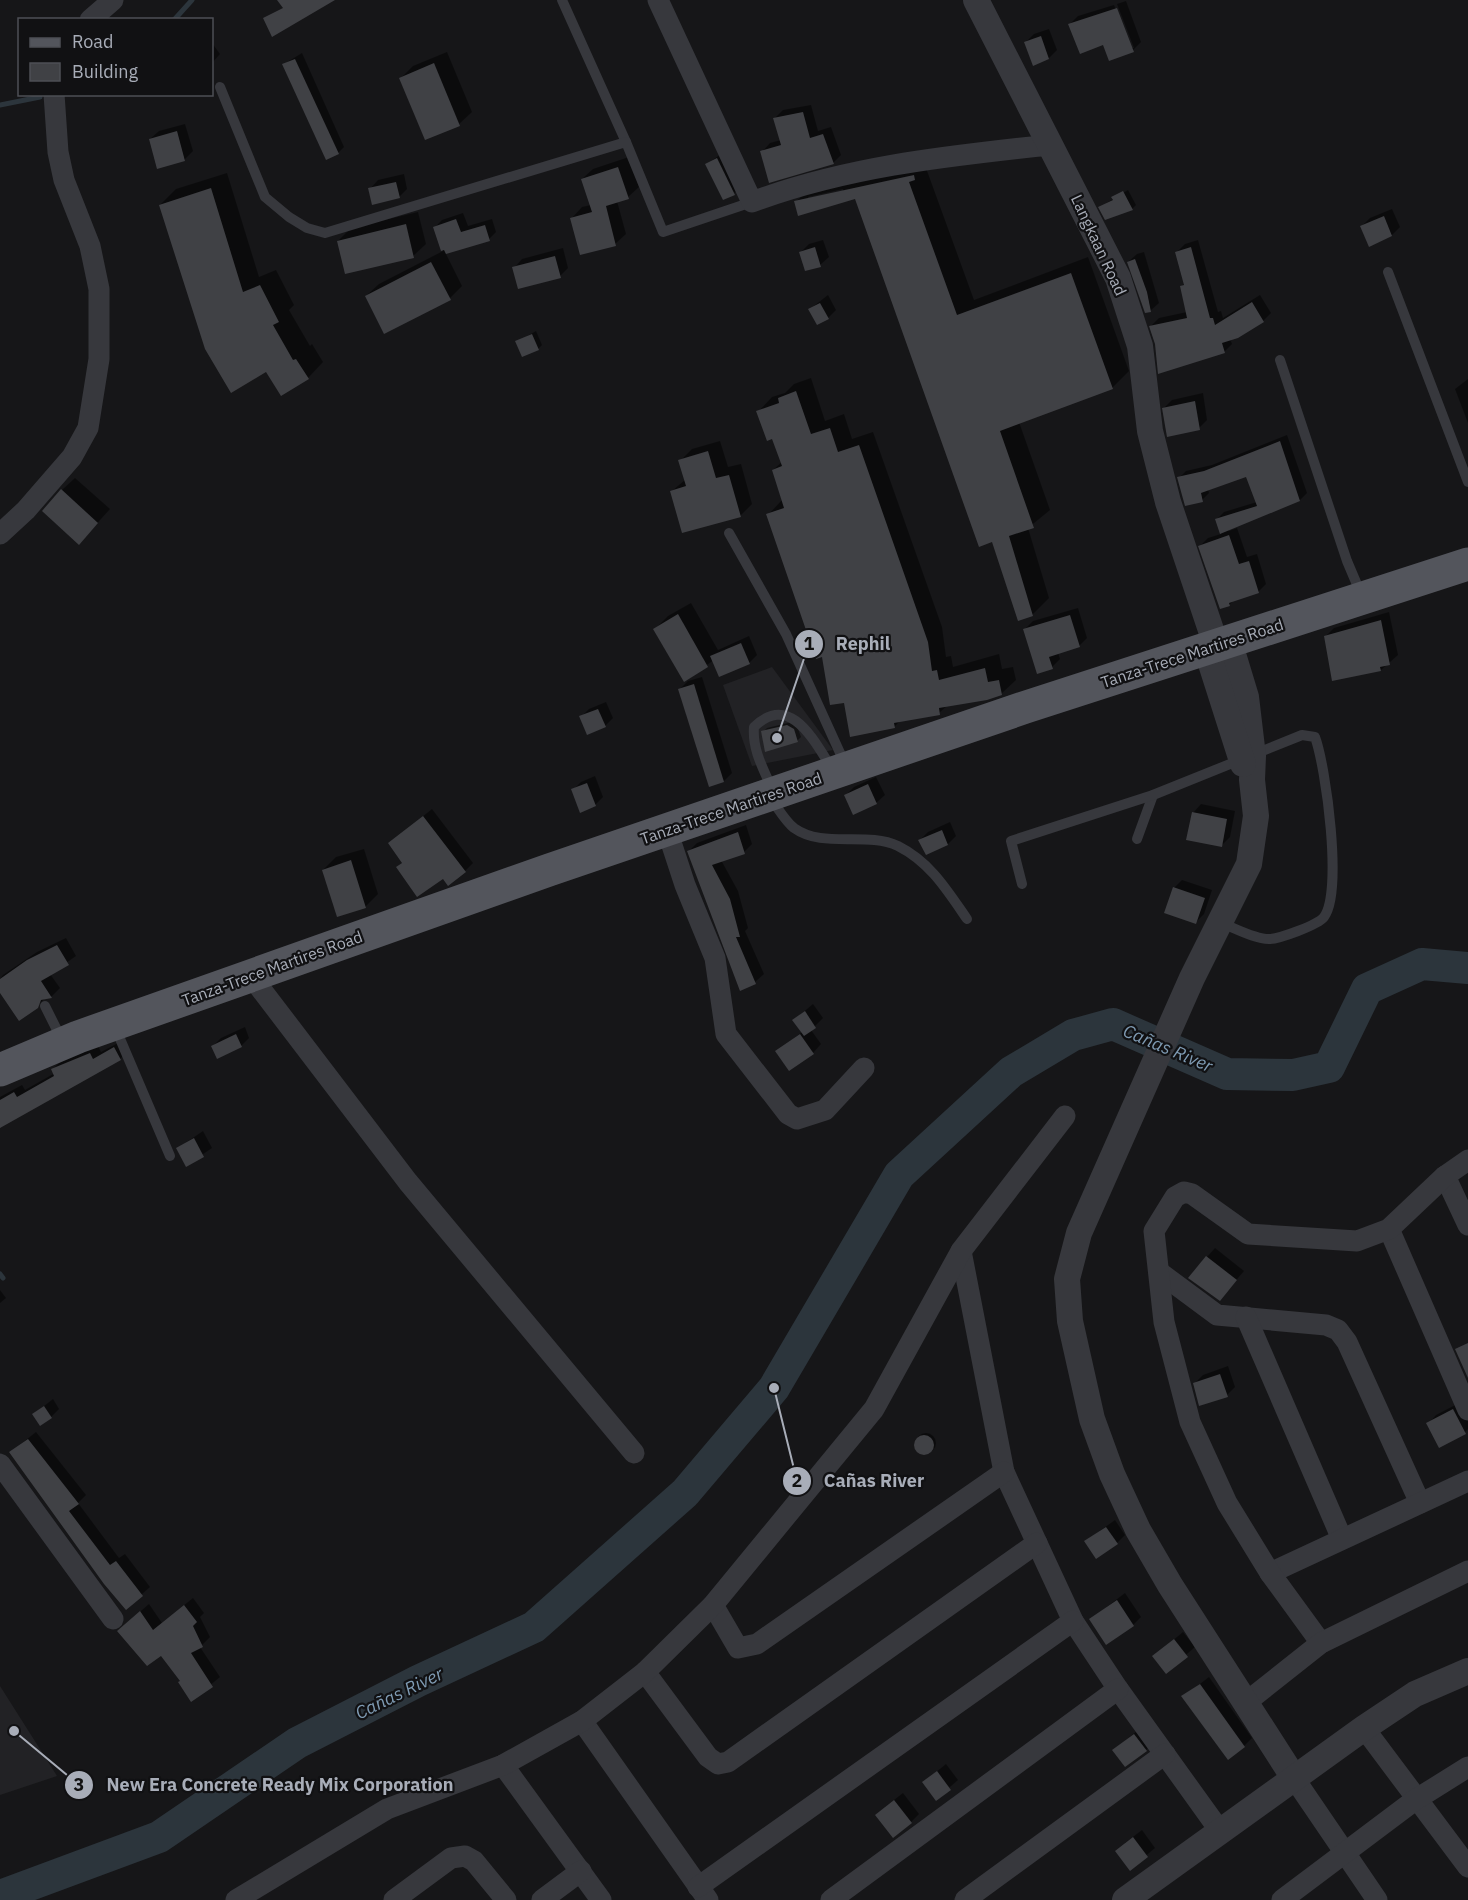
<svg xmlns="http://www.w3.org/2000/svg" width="1468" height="1900" font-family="'IBM Plex Sans',sans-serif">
  <rect width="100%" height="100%" fill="#161618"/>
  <g fill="#222225">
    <polygon points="772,667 833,750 752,766 723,685"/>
    <polygon points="0,1686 57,1776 0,1795"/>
  </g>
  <g fill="#0007" fill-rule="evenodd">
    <polygon points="1126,1 1141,42 1133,50 1104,43 1070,24 1078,16 1114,5 1131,48 1134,48 1117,4"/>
    <polygon points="1049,29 1057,50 1049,58 1026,42 1034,34"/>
    <polygon points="212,43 220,54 212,63"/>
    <polygon points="447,52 472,112 459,124 401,78 413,66"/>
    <polygon points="302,53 344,147 338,153 284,64"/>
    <polygon points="811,105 818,131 831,127 841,155 833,163 762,152 770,143 781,140 775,118 783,110"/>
    <polygon points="185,124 193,151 184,160 150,139 159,131"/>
    <polygon points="724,152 741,187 734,193 707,164"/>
    <polygon points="629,157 639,187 628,197 617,201 626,234 615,244 572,218 582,207 591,205 582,179 593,169"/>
    <path d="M926,168L974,300L1088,257L1129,371L1112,388L1019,422L1050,510L1028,528L1049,598L1032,615L993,540L855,197L796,202L813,185ZM843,189V191L809,200L808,197Z"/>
    <polygon points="227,173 259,277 276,270 294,305 289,310 310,346 312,344 323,362 308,378 160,205 176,189"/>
    <polygon points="404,174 407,189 399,197 370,189 378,180"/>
    <polygon points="1128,190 1136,205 1132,209 1100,207"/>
    <polygon points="1392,209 1400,227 1392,235 1362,226 1370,218"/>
    <polygon points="418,212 426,244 413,256 338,241 351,228"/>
    <polygon points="463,213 468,226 492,219 496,232 489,239 445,252 462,286 450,298 366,296 379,284 443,251 435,227 442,220"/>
    <polygon points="823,240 829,257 820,265 801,252 809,244"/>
    <polygon points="1198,240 1218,312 1221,311 1223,318 1260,295 1271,313 1263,321 1230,339 1232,344 1224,352 1156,344 1151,326 1159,318 1187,312 1182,286 1185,283 1177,252 1185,244"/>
    <polygon points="563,248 568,268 560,276 514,268 522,259"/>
    <polygon points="1144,252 1159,303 1150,311 1128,262 1137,254"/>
    <polygon points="828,295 836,310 828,318 810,309"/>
    <polygon points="536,331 542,345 538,349 517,342"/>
    <polygon points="811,378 825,421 844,414 852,439 873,432 942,627 946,657 951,656 953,667 999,654 1002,669 1013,667 1016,680 1001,694 948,705 939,713 900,721 894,727 845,701 823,655 768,515 782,500 773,470 782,462 773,437 758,412 772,397 785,393 794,384"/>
    <polygon points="1468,379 1468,423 1455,389"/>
    <polygon points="1203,393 1207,420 1199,428 1164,408 1172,400"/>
    <polygon points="1287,435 1307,493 1300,500 1228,529 1229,531 1237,528 1247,557 1257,554 1266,584 1258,592 1234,600 1229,605 1200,546 1208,538 1221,534 1217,519 1224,512 1257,502 1247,475 1208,489 1209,493 1202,500 1179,478 1186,471 1212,465"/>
    <polygon points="720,441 728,467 741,464 752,504 740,516 672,491 686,479 680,461 692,449"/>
    <polygon points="75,478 110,509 91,530 62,490"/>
    <polygon points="691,603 718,650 749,636 757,655 749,663 714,660 685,680 655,629 668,616"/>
    <polygon points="1078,608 1087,638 1079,646 1058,653 1060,659 1052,667 1025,629 1033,621"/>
    <polygon points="1389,612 1398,655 1381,670 1326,636 1334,628"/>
    <polygon points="702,677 732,773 724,781 680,689 688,681"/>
    <polygon points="606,702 613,718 605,726 581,717 589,709"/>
    <polygon points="792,722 797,726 801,737 797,741 763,732 767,728"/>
    <polygon points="595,776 603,797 595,805 573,790 581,782"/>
    <polygon points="876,777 885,795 876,803 846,795 854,787"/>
    <polygon points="1201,804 1235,811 1230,837 1222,845 1193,813"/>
    <polygon points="432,809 473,863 465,871 443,877 397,867 403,862 390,843"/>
    <polygon points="950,822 956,836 948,844 920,840 928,832"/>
    <polygon points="746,825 752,844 744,852 721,860 738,891 748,928 745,931 764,974 755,982 741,989 689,851 697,843"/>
    <polygon points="364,849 378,894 365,907 323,870 336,857"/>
    <polygon points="1182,880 1212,890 1204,914 1196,922 1174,888"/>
    <polygon points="66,938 76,956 50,974 60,988 52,996 46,997 37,1006 0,990 0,979 3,975 37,952"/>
    <polygon points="813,1004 823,1018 811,1030 821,1044 813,1053 777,1052 802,1032 794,1020"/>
    <polygon points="245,1027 249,1038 241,1046 213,1046 221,1038"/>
    <polygon points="122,1041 128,1051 120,1059 0,1126 0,1097 22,1085 25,1090 55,1073 53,1069 61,1061 98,1046 101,1052"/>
    <polygon points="203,1131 212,1148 187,1165 178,1148"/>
    <polygon points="1215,1248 1244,1271 1220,1299 1207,1257"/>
    <polygon points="0,1290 6,1298 0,1303"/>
    <polygon points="1228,1366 1235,1387 1227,1395 1195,1383 1203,1375"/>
    <polygon points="53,1399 59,1409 51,1417 34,1414"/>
    <polygon points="1461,1402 1468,1415 1468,1429 1465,1432 1428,1424 1436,1415"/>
    <polygon points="36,1432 86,1495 78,1503 119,1558 125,1554 150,1587 126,1608 11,1452"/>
    <circle cx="926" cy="1443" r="10"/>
    <polygon points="1115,1520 1125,1535 1117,1543 1086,1541"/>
    <polygon points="1125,1593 1141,1617 1133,1625 1091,1619"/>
    <polygon points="193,1598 204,1613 200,1617 210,1637 200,1647 220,1677 192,1700 182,1680 161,1654 127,1623 149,1604 162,1623"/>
    <polygon points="1183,1632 1195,1647 1166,1672 1154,1656"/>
    <polygon points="1209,1677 1252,1738 1244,1746 1183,1697"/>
    <polygon points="1143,1726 1154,1742 1146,1750 1114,1750"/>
    <polygon points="946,1764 958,1780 936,1799 924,1782"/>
    <polygon points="903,1793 919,1814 911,1822 885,1807"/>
    <polygon points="1142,1830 1155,1848 1130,1869 1125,1843"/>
  </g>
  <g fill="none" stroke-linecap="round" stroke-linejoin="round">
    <g stroke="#2c353c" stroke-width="5">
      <polyline points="174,20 192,0"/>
      <polyline points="0,105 40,97"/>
      <polyline points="0,1274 3,1278"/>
    </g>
    <polyline stroke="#2c353c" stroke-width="32" points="0,1896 159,1837 297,1743 418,1681 534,1627 685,1493 774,1388 899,1175 1011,1072 1073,1035 1113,1024 1227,1074 1293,1075 1329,1067 1367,989 1422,964 1468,968"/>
  </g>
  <g fill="#404145">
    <polygon points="277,0 335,0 272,37 263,18 283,8"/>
    <polygon points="1117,8 1134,52 1109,61 1103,45 1080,54 1068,24"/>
    <polygon points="1041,36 1049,59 1033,66 1024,42"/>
    <polygon points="295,59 339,154 326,160 282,64"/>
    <polygon points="434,63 460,126 425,140 399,78"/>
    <polygon points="803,112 810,138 823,134 834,164 769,183 760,151 781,145 773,118"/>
    <polygon points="177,131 185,161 157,169 149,139"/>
    <polygon points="717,158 735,195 723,200 705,164"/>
    <polygon points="618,167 629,199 606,206 616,246 580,255 570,218 592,212 581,179"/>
    <polygon points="914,175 915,180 909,182 957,315 1071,273 1113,389 1000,431 1034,528 1009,536 1033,616 1018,621 992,542 979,547 855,199 798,216 794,201"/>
    <polygon points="396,182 400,198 372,205 368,188"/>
    <polygon points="211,188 243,292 260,285 279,322 273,325 293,360 296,359 309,379 281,396 266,372 231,393 205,349 159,205"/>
    <polygon points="1123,191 1133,210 1105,220 1098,207 1113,200 1111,197"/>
    <polygon points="1384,216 1392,236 1369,247 1360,226"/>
    <polygon points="456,219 461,232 485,225 490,241 446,254 444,250 441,251 433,227"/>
    <polygon points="406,224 414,258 345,274 337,241"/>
    <polygon points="815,247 821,267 805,271 799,252"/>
    <polygon points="1191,247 1210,318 1213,318 1215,325 1252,302 1264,322 1238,338 1222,343 1225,353 1158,374 1155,344 1149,326 1187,318 1180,286 1184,285 1175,252"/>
    <polygon points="555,256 561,278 518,289 512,267"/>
    <polygon points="1135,259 1147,292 1151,312 1145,313 1127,262"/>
    <polygon points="431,262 451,300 384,334 365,296"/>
    <polygon points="820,303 829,319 817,325 808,309"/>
    <polygon points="532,334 539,350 522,357 515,341"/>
    <polygon points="796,391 811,434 830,428 838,452 859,445 928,642 932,671 937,670 939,680 985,668 988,682 999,680 1002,695 987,700 939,708 940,715 894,723 895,728 850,737 844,703 830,705 822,657 816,659 766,514 784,508 772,470 782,466 772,439 767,441 756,411 779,403 778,398"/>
    <polygon points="1195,401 1200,430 1167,437 1162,408"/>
    <polygon points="1280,441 1300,501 1220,534 1215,519 1257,506 1246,477 1201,493 1203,502 1185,506 1177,477 1204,471"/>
    <polygon points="708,451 716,478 729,475 741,517 682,533 670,491 686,486 678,460"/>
    <polygon points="61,489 98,523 79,545 42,511"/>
    <polygon points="1229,535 1239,564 1249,561 1259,593 1229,603 1230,606 1220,609 1198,546"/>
    <polygon points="678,614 708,667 684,682 653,629"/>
    <polygon points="1070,615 1080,647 1049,657 1053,669 1037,674 1023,629"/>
    <polygon points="1381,620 1390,665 1380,667 1381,671 1332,681 1324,636"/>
    <polygon points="741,643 750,664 719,677 710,656"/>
    <polygon points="694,684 724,782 709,787 678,689"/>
    <polygon points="598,709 606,727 587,735 579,716"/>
    <polygon points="787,725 794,729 798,742 765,752 761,731"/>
    <polygon points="587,783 596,806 580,813 571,789"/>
    <polygon points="868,784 877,804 853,815 844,795"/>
    <polygon points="1192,812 1227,819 1222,847 1186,840"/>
    <polygon points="423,816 466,872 448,886 443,879 417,897 396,867 402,863 388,843"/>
    <polygon points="942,830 948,845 926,855 918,840"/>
    <polygon points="738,832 745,854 712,865 730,899 740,937 736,937 756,984 740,991 687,851"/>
    <polygon points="351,860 366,908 337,917 322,870"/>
    <polygon points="1173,887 1205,898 1196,924 1164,913"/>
    <polygon points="57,945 69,965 41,981 52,998 41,1000 38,1008 19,1021 0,993 0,979 27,960"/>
    <polygon points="805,1011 816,1028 804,1036 792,1020"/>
    <polygon points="236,1034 242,1047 217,1059 211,1046"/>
    <polygon points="800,1034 814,1054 789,1071 775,1051"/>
    <polygon points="114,1047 121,1060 0,1128 0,1100 14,1092 17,1097 54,1076 51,1069 90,1053 93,1059"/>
    <polygon points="194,1138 204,1157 186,1167 176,1148"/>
    <polygon points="1206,1256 1237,1280 1220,1301 1188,1278"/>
    <polygon points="1468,1343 1468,1378 1455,1349"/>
    <polygon points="1220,1374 1228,1397 1199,1406 1193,1383"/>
    <polygon points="44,1406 52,1418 40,1426 32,1414"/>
    <polygon points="1453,1409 1466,1434 1439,1448 1426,1423"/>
    <circle cx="924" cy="1445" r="10"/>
    <polygon points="28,1439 79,1504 69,1511 110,1565 116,1561 143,1596 126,1610 104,1584 9,1452"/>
    <polygon points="1106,1527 1118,1544 1096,1559 1084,1541"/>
    <polygon points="1117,1600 1134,1626 1106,1645 1089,1619"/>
    <polygon points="184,1605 197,1622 193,1626 203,1647 191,1653 213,1687 191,1702 178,1682 180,1681 161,1656 147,1666 117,1631 140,1611 153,1630"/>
    <polygon points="1174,1639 1188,1657 1166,1674 1152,1656"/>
    <polygon points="1200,1684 1245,1747 1228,1760 1181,1696"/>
    <polygon points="1134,1734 1147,1751 1125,1767 1112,1750"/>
    <polygon points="937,1771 951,1790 936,1801 922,1782"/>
    <polygon points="894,1800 912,1823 893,1838 875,1815"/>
    <polygon points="1133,1837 1148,1857 1130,1871 1115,1851"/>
  </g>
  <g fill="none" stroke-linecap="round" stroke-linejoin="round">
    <g stroke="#37383d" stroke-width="10">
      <polyline points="562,0 626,142"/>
      <polyline points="220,87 265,197 289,217 307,228 325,233 626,142 663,232 752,202"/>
      <polyline points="1388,272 1468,482"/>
      <polyline points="1280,360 1347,561 1361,594"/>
      <polyline points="729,533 786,634 846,766"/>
      <path d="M773,791C764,770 752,750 754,727C791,691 815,743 833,770"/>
      <path d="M771,799C778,808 785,821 794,828C823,849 866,831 898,846C930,862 947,890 967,919"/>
      <polyline points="1137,839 1153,795"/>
      <path d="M1022,884L1011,841L1153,795L1302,735L1315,737C1326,767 1343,892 1324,917C1318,925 1279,939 1269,939C1254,939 1235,928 1221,923"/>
      <polyline points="45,1006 62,1040"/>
      <polyline points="115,1027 170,1156"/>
    </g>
    <g stroke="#37383d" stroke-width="21">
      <path d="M658,0L752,202C848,166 949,156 1049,145"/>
      <polyline points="90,20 113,0"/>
      <polyline points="0,534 26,510 72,457 88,428 99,359 99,289 90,246 64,180 58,152 54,94"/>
      <polyline points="667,830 685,885 715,958 726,1034 788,1114 797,1119 825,1110 864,1068"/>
      <polyline points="251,976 408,1182 634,1453"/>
      <polyline points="1445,1176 1468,1225"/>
      <polyline points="1389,1229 1468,1410"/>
      <polyline points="961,1251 1004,1472 1073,1621 1118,1689 1220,1831"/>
      <polyline points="1159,1272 1217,1315 1326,1325 1338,1330 1347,1342 1420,1503"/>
      <polyline points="1246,1317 1342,1539"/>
      <polyline points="0,1464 113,1619"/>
      <polyline points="1270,1573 1468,1481"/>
      <polyline points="713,1605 738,1648 757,1644 1004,1472"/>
      <polyline points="1321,1643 1270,1573 1227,1503 1190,1422 1164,1322 1154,1231 1175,1197 1184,1192 1192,1194 1248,1234 1357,1241 1389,1229 1445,1176 1468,1160"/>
      <polyline points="645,1672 708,1757 718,1764 728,1762 1037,1543"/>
      <polyline points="1244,1704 1321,1643 1468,1571"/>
      <polyline points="582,1721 708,1900"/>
      <polyline points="1364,1728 1468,1867"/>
      <polyline points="503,1765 601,1900"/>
      <polyline points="1294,1778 1377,1900"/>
      <polyline points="698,1887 1073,1621"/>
      <polyline points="236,1900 387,1809 503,1765 582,1721 645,1672 713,1605 874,1409 961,1251 1065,1116"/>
      <polyline points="394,1900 451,1858 465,1856 474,1861 506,1900"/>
      <polyline points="542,1900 581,1871"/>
      <polyline points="831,1900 1118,1689"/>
      <polyline points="965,1900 1165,1754"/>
      <polyline points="1282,1900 1415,1800 1468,1767"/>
    </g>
    <g stroke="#37383d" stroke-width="26">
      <polyline points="976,0 1118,278 1140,346 1150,431 1168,502 1216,645"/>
      <polyline points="1229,641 1246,697 1253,756 1252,780 1256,816 1249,864 1192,978 1079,1233 1067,1279 1070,1321 1092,1419 1112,1474 1138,1530 1170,1585 1294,1778"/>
      <polyline points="1206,648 1243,764"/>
      <polyline points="1125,1900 1364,1728 1415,1694 1468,1671"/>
    </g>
    <polyline stroke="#53555c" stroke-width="33" points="0,1070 78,1037 549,870 1026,707 1468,564"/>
  </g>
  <g text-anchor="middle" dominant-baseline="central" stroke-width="4.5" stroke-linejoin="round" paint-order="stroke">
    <g font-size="16" fill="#a8adb8" stroke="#111113">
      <text transform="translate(1099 245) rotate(65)">Langkaan Road</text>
      <text transform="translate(1192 653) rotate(-18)">Tanza-Trece Martires Road</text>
      <text transform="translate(731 808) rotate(-19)">Tanza-Trece Martires Road</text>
      <text transform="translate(272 968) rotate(-20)">Tanza-Trece Martires Road</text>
    </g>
    <g font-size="18" font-style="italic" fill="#7f9bb3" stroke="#111113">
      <text transform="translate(1168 1048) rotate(23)">Cañas River</text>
      <text transform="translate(399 1693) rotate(-26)">Cañas River</text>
    </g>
  </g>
  <path fill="none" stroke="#a8adb8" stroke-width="2" d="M777 738L809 644M774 1388L797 1481M14 1731L79 1785"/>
  <g fill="#a8adb8" stroke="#111113" stroke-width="2">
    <circle cx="777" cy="738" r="6"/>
    <circle cx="774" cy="1388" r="6"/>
    <circle cx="14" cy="1731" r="6"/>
    <circle cx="809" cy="644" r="15"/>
    <circle cx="797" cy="1481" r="15"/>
    <circle cx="79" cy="1785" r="15"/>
  </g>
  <g font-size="18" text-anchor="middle" font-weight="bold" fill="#111">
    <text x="809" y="650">1</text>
    <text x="797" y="1487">2</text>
    <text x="79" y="1791">3</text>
  </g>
  <g font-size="18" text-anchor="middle" font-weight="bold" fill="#a8adb8" stroke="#111113" stroke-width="4.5" stroke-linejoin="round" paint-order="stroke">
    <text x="863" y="650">Rephil</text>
    <text x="874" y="1487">Cañas River</text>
    <text x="280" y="1791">New Era Concrete Ready Mix Corporation</text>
  </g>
  <rect x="18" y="18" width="195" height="78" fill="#111113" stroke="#4d4f55" stroke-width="1.5"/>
  <rect x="30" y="38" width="30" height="9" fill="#53555c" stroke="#4d4f55" stroke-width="1.5"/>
  <text x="72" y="48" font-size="18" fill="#a8adb8">Road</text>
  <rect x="30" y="63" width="30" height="18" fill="#404145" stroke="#4d4f55" stroke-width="1.5"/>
  <text x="72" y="78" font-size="18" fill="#a8adb8">Building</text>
</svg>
